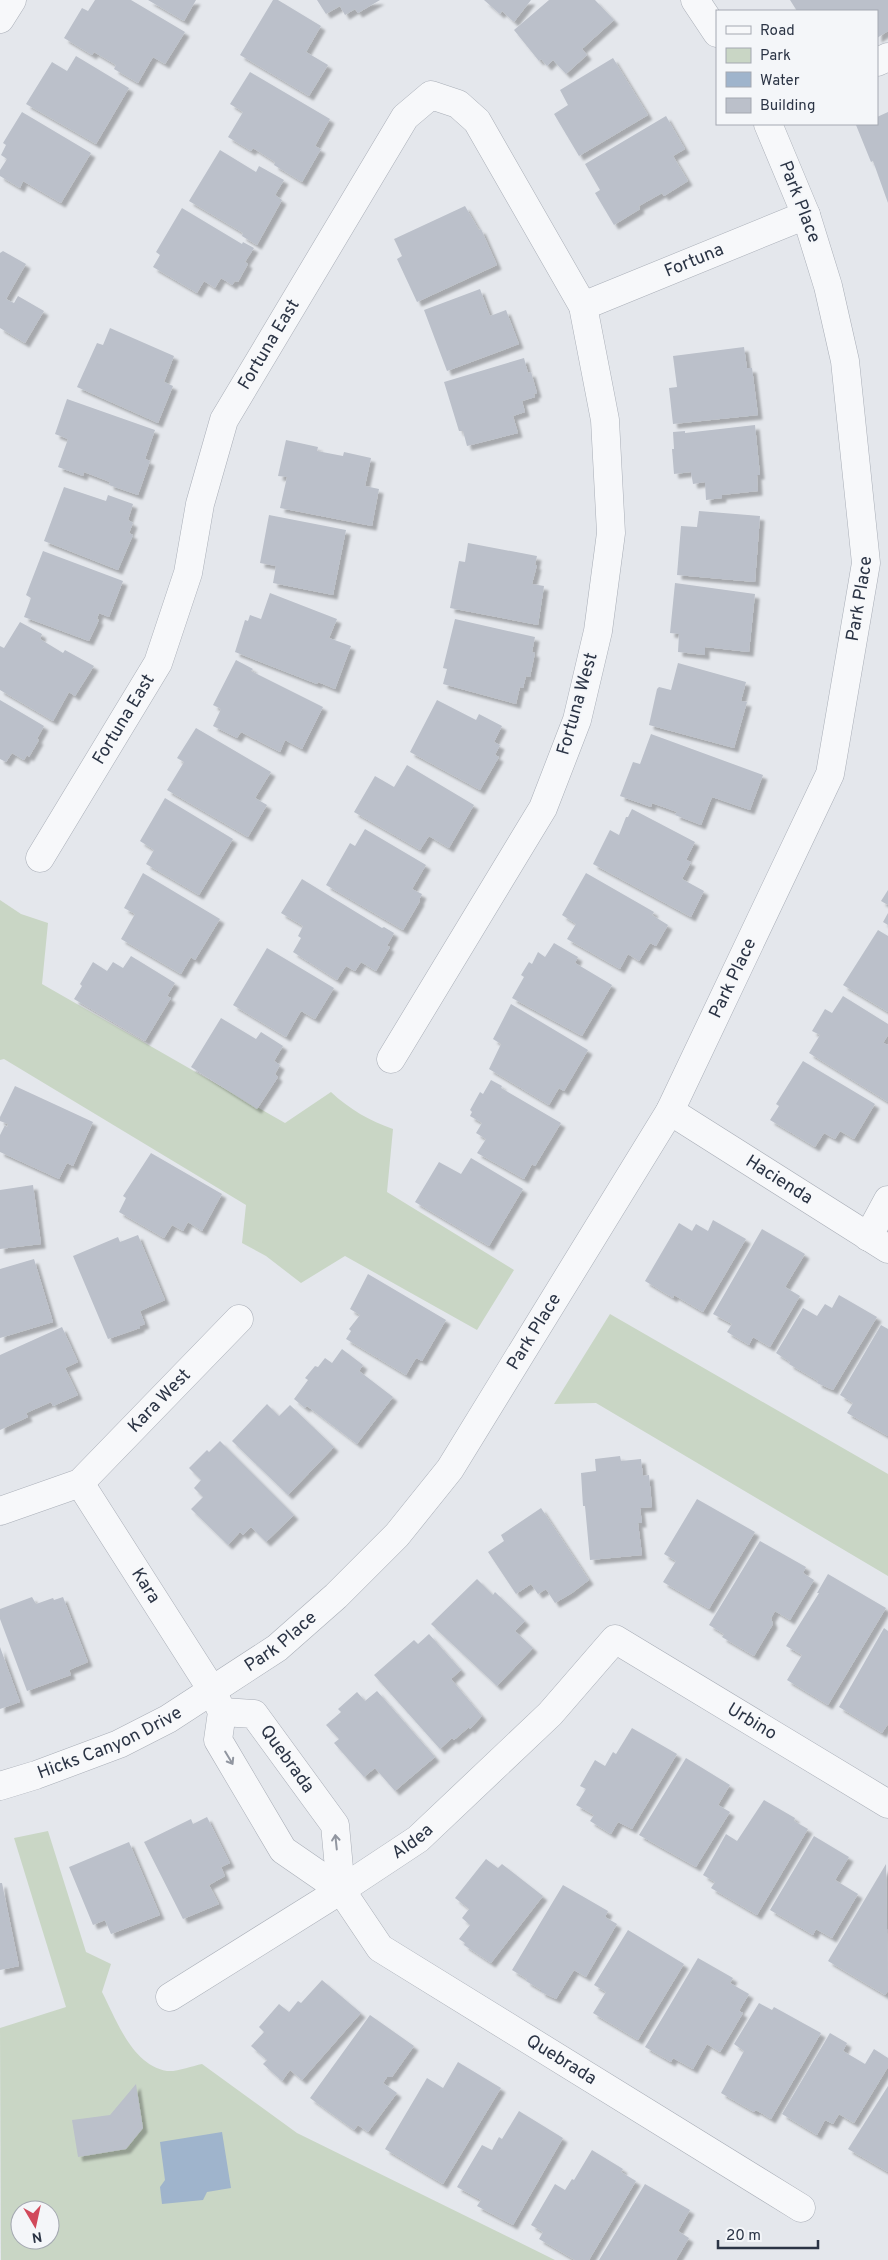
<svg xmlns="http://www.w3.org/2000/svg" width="888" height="2260" font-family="Overpass,sans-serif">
  <defs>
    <filter id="shadow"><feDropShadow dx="4.5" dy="4.5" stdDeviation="1" flood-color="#0004"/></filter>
  </defs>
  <rect width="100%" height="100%" fill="#e4e7ec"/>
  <g fill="#c9d6c5" fill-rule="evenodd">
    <path d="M0,900L21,914L48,923L42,984L285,1123L331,1092C349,1109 370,1121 393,1129L387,1192L514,1270L477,1330L345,1256L301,1283L266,1256L242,1243L246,1205L4,1059L0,1060Z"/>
    <polygon points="610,1314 888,1474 888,1576 596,1403 554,1404"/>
    <path d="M48,1831L86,1952L111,1964L102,1992C117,2021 132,2065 167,2071C177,2072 192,2066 202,2064L297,2133L555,2260H1L0,2028L66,2007L14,1838ZM20,2210H50V2240H20Z"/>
  </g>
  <polygon fill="#9fb4cc" points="222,2132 231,2188 207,2192 203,2200 162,2204 160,2187 165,2180 160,2142"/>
  <g fill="#bbc0ca" filter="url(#shadow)">
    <polygon points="95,0 131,0 185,32 165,64 153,57 138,83 114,69 116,65 94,52 92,55 64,38 82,8 88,11"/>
    <polygon points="148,0 196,0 184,21"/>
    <polygon points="273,0 278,0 321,26 306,52 328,65 309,96 240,55"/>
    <polygon points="317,0 380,0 358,13 355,9 345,15 340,6 326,14"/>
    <polygon points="484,0 531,0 514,22 502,11 500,14"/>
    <polygon points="549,0 595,0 614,20 582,49 587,55 566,74 553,60 547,66 541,59 539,61 514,30"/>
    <polygon points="790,0 888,0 888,31 877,38 877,11 797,11"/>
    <polygon points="76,56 129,88 96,144 26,104 52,62 67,71"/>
    <polygon points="613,58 648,115 579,156 554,114 568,105 560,90"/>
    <polygon points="250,72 330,119 315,146 321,149 302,182 274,165 275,162 253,148 251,151 228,137 243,112 230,104"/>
    <polygon points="22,112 91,153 61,203 23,181 20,188 0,176 0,170 7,159 1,155 6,145 3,143"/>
    <polygon points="888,112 888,203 873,161 871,162 856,125 877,124 877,117"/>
    <polygon points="666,116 685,149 673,156 688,181 664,196 662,193 639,206 640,209 614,225 595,193 600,190 585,164"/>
    <polygon points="220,150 256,172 259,166 284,180 275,195 282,200 257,245 242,236 243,233 189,201"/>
    <polygon points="465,206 479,230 481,229 497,265 417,302 397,259 402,256 394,239"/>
    <polygon points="182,208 242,244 243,242 254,248 245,262 248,264 238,282 235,281 232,285 221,278 215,288 204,281 197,293 153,267 160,255 156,252"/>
    <polygon points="3,251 26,264 6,299 14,303 18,296 44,311 25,343 0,328 0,253"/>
    <polygon points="480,289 490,316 506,310 519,344 447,371 424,310"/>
    <polygon points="110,328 174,356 164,382 173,386 158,423 77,387 97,343 103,345"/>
    <polygon points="744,347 747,368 752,368 758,415 673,424 669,388 677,387 673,356"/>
    <polygon points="524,358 528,373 531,372 537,393 534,394 535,397 522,401 525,412 513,416 518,433 467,446 463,431 459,431 444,382"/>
    <polygon points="67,399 155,430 145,459 150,461 138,495 109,485 110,482 84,472 83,476 58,467 68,439 55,434"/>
    <polygon points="755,425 760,475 757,475 758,491 722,495 722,498 706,500 705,482 693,484 691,472 674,474 672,449 674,449 673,432 685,431 685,433"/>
    <polygon points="286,440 318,447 317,451 343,456 344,452 371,458 365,486 379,489 372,526 280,508 287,477 278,476"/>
    <polygon points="64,487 106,501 108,495 133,504 128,520 133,523 129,533 133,535 118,570 44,541"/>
    <polygon points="699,511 760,516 755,582 677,575 681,526 697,527"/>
    <polygon points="269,515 346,530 333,595 273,583 276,566 260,563"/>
    <polygon points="468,543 537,556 535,565 537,565 532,584 544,586 538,625 450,608 459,561 465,562"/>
    <polygon points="43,551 123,581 109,617 99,613 97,619 99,620 89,641 24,617 31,598 26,595"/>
    <polygon points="675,583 755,594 749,652 705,647 705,655 678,652 679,634 670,633"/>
    <polygon points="270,593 337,619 329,638 351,646 335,689 318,682 317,684 235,652 245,620 248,621 250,615 261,619"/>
    <polygon points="455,619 535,637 532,652 535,653 530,677 526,676 523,688 520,687 516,704 443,684 447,669 443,668"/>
    <polygon points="20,622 42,634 40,639 63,653 65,650 94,666 75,696 69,692 53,721 0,690 0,646 4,648"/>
    <polygon points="236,660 253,669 251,671 323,707 302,749 285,740 280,752 241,732 237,738 213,726 221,709 213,705"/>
    <polygon points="678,663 746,682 741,701 747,702 734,748 649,725 657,689 659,687 671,690"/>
    <polygon points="0,700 44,726 37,739 39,740 29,757 27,755 24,760 12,753 6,762 0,759"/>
    <polygon points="437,700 476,720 479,714 502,726 494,742 500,745 495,755 499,757 480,790 410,752"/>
    <polygon points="196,728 271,772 255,798 267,805 248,837 167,790 184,762 177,758"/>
    <polygon points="651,734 763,775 750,810 712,797 701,825 675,815 677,812 652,803 651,807 620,796 633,762 640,764"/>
    <polygon points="407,765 474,805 449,848 429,836 420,850 354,812 375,776 394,787"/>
    <polygon points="165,798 233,839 199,895 146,864 154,850 140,841"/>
    <polygon points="632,809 695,842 686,860 691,862 682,879 704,891 691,917 593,864 610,830 619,835 626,817 628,817"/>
    <polygon points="365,829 426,865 412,889 422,894 419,900 420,901 403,930 326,885 350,843 355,846"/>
    <polygon points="143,873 220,919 195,960 191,957 181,974 121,939 135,914 124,908"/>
    <polygon points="586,873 654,912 652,915 668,925 656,946 650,943 639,961 628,954 620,969 567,939 576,924 562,915"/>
    <polygon points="302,879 382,928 384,927 394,933 387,946 390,947 376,971 361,962 355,971 346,966 337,980 293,952 301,938 298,936 303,926 281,913"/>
    <polygon points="888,890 888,905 881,901"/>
    <polygon points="888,913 888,925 883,922"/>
    <polygon points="878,930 888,936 888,1012 843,985"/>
    <polygon points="554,943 578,957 575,963 612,985 582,1036 512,998 524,977 521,975 529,962 532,964 538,952 545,957"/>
    <polygon points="267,948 334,988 315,1019 301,1011 286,1037 233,1005"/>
    <polygon points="131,956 175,983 167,996 171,998 145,1041 74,999 82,986 80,984 93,962 107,971 113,962 123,968"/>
    <polygon points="843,996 888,1024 888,1035 883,1043 888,1045 888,1102 809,1053 820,1035 812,1031 825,1009 832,1013"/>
    <polygon points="511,1004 588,1050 564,1091 559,1088 549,1105 489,1069 501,1044 493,1039"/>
    <polygon points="221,1018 256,1039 261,1032 283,1046 274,1061 280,1065 275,1074 278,1077 257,1109 191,1067"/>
    <polygon points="803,1061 875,1104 854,1139 840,1131 835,1139 824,1133 815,1147 770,1120 779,1106 776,1104"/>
    <polygon points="491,1080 502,1086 501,1088 561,1123 535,1166 532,1164 524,1179 477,1153 486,1139 476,1133 482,1123 470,1116 472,1112 470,1110 480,1092 483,1094"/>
    <polygon points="15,1086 93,1122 73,1166 67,1163 59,1179 0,1152 0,1135 5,1125 7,1127 8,1124 0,1121 0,1117"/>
    <polygon points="151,1153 222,1194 202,1231 188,1222 183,1231 172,1225 164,1238 119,1212 126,1198 123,1196"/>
    <polygon points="471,1158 523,1189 489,1246 415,1202 439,1162 461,1174"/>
    <polygon points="33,1185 41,1244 0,1249 0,1190"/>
    <polygon points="713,1220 746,1239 703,1312 674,1295 673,1298 645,1281 679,1223 692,1231 696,1224 708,1231"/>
    <polygon points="762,1229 805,1254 785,1287 800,1296 770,1347 753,1337 749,1345 727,1332 732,1324 713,1314"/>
    <polygon points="138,1235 165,1300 140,1311 145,1324 140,1326 140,1328 108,1339 73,1256 118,1237 120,1242"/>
    <polygon points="34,1259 53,1322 0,1338 0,1269"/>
    <polygon points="368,1274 446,1320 422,1361 416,1358 406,1375 346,1339 351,1331 349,1329 360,1315 350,1309"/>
    <polygon points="839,1295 877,1317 833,1390 817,1383 818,1381 789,1364 790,1362 776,1353 803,1308 817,1316 825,1304 832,1308"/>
    <polygon points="881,1325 888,1329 888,1436 847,1413 853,1403 840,1395"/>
    <polygon points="62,1327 78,1362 65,1368 78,1395 53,1406 51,1402 26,1413 28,1417 0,1430 0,1355"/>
    <polygon points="342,1349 363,1365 359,1371 393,1397 357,1444 307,1406 305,1408 294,1399 308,1380 305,1378 315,1366 318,1367 325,1358 332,1363"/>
    <polygon points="267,1404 279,1416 290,1405 334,1447 288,1495 232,1441"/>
    <polygon points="220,1441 294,1515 266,1542 251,1527 243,1535 240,1532 228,1545 191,1509 203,1497 194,1488 201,1480 189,1468 207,1450 209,1452"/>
    <polygon points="620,1456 621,1461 641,1459 643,1476 649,1475 652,1507 640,1508 642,1523 638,1523 642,1555 590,1560 585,1506 583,1506 581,1473 596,1471 595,1459"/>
    <polygon points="697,1499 755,1532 709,1609 663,1582 676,1561 664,1554"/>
    <polygon points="541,1508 589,1580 572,1593 555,1603 546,1589 538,1594 531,1584 516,1594 488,1552 504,1541 501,1535"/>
    <polygon points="760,1541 806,1567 803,1573 814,1580 790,1620 775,1611 771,1618 773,1624 754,1656 722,1637 724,1634 709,1625"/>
    <polygon points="828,1574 886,1608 828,1705 787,1680 802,1655 786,1646 819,1593 817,1593"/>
    <polygon points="477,1579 493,1595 495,1592 525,1621 515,1631 533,1648 497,1686 431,1624"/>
    <polygon points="32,1597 36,1604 53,1598 54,1600 63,1597 88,1662 69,1670 71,1675 27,1691 0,1619 0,1609"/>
    <polygon points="884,1628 888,1631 888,1724 882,1733 839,1707"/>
    <polygon points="429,1634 461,1670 451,1679 482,1716 470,1729 469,1727 454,1740 452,1738 440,1749 374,1675 414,1640 418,1644"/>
    <polygon points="0,1647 20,1702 0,1709"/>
    <polygon points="377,1691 435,1757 395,1791 375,1768 364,1777 334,1743 339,1739 326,1725 341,1712 338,1709 357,1692 365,1701"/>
    <polygon points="632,1728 677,1754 632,1829 618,1822 611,1834 590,1821 594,1815 576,1805 586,1789 580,1786 595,1760 605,1766 613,1752 616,1754"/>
    <polygon points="686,1758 730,1785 718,1805 730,1812 696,1867 639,1835"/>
    <polygon points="764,1800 795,1818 794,1821 808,1829 757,1915 711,1888 715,1882 703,1875 726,1834 737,1841"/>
    <polygon points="207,1817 230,1863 221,1867 225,1876 209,1885 219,1904 183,1919 144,1842 191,1819 193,1824"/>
    <polygon points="814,1836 849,1857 835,1880 858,1894 832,1938 816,1929 813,1935 770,1910"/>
    <polygon points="129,1842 160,1915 111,1934 105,1920 93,1925 69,1867"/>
    <polygon points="486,1859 498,1868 502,1864 543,1896 491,1963 464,1945 465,1943 459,1939 470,1925 462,1918 469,1909 455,1898"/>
    <polygon points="886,1864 888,1991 885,1995 828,1961"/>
    <polygon points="0,1883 2,1883 19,1966 0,1970"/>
    <polygon points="563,1885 608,1911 605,1917 617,1924 586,1977 574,1970 556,1999 541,1992 541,1990 526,1981 527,1979 512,1970"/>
    <polygon points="628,1930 684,1964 638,2040 593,2013 606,1992 594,1985"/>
    <polygon points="698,1958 733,1978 730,1983 749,1994 739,2011 743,2013 720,2052 707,2044 693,2069 673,2058 671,2062 645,2047"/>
    <polygon points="322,1980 361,2013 302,2080 290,2070 282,2081 263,2064 267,2060 251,2046 264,2032 259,2027 279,2004 289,2012 298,2001 301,2003"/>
    <polygon points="759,2003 772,2010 774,2007 821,2033 771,2119 756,2110 754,2112 721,2093 744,2051 734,2044"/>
    <polygon points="370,2015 414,2046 392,2077 387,2077 383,2083 397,2093 368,2132 358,2125 354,2130 310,2098"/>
    <polygon points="830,2033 847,2043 843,2051 865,2064 874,2049 888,2058 888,2067 854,2123 839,2114 833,2124 825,2120 817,2135 782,2114"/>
    <polygon points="458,2062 501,2088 443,2184 385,2149 427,2078 443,2088"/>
    <polygon points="136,2084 143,2128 126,2149 78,2157 72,2120 110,2115"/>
    <polygon points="888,2086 888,2172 848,2149"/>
    <polygon points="519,2111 563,2138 513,2225 477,2206 481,2200 457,2187 482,2145 492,2150 499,2137 502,2139"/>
    <polygon points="592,2150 623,2169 621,2172 636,2181 589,2260 575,2260 539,2239 543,2232 531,2225 555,2184 565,2190 572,2179 574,2180"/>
    <polygon points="645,2184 690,2210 678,2231 689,2238 676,2260 599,2260"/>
  </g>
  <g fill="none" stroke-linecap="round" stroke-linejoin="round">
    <g stroke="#a9aeb7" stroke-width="29">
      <g id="minor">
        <polyline points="695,0 717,33"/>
        <polyline points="0,19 12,0"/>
        <polyline points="877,62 888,57"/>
        <path id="s1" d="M583,306L806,215"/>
        <path id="s2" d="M40,858L158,663L188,573L200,504L224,420L405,117L431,95L458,104L477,121L583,306L605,420L611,533L598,631L577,720L543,808L391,1059"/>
        <path id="s3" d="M670,1111L888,1249"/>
        <polyline points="868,1237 888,1200"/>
        <path id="s4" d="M80,1483L212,1690L222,1712L218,1740L283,1850L341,1890L380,1948L801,2208"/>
        <path id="s5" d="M0,1511L80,1483L239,1319"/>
        <path id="s6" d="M222,1712L254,1714L335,1825L341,1890"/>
        <path id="s7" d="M0,1786L36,1775L119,1744L168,1719L277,1648L336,1596L397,1535L450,1469L670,1111L830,774L866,563L845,361L828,286L806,215L768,124"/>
        <path id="s8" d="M170,1997L341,1890L418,1839L550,1714L615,1639L888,1804"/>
      </g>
    </g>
    <use href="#minor" stroke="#f7f8fa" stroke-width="28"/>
  </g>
  <defs><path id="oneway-shaft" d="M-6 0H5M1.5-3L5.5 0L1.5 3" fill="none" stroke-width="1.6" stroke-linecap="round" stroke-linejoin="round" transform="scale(1.25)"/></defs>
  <g stroke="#9196a0">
    <use href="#oneway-shaft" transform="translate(229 1758) rotate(59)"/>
    <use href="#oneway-shaft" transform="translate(336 1842) rotate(-96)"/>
  </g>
  <g text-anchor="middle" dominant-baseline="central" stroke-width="4" stroke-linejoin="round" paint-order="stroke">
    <g font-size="18" fill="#2b3445" stroke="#f4f6f9">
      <text transform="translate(799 202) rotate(69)">Park Place</text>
      <text stroke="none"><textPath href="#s1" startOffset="120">Fortuna</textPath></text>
      <text stroke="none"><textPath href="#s2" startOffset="568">Fortuna East</textPath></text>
      <text stroke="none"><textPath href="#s7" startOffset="1532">Park Place</textPath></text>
      <text transform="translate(578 704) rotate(-74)">Fortuna West</text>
      <text stroke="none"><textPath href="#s2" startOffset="162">Fortuna East</textPath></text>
      <text stroke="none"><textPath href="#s7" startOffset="1128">Park Place</textPath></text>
      <text stroke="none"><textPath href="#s3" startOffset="129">Hacienda</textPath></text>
      <text stroke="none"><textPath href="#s7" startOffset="722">Park Place</textPath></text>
      <text stroke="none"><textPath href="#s5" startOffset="199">Kara West</textPath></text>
      <text stroke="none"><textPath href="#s4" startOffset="122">Kara</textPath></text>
      <text stroke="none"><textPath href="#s7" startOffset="318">Park Place</textPath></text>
      <text stroke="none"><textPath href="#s8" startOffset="735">Urbino</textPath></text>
      <text stroke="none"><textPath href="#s7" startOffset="118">Hicks Canyon Drive</textPath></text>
      <text stroke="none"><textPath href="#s6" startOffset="88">Quebrada</textPath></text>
      <text stroke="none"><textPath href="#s8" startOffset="288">Aldea</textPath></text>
      <text stroke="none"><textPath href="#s4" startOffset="779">Quebrada</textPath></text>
    </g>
  </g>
  <rect x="716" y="10" width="162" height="115" fill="#f4f6f9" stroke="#a4a8b1"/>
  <rect x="726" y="26" width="25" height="8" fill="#f7f8fa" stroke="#a4a8b1"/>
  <text x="760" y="35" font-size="15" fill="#2b3445">Road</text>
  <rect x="726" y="48" width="25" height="15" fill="#c9d6c5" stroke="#a4a8b1"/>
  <text x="760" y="60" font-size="15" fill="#2b3445">Park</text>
  <rect x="726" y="72" width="25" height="15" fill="#9fb4cc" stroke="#a4a8b1"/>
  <text x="760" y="85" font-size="15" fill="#2b3445">Water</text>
  <rect x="726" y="98" width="25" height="15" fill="#bbc0ca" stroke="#a4a8b1"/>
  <text x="760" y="110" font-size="15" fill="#2b3445">Building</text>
  <g transform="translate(35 2225) rotate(171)"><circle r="24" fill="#f4f6f9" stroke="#a4a8b1"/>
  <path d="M0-4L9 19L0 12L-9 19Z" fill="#d1495b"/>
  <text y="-8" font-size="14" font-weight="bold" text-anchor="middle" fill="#2b3445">N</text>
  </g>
  <path d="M718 2240v8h100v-8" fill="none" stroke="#2b3445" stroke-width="2.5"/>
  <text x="726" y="2240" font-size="15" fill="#2b3445" stroke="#f4f6f9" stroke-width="4" paint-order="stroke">20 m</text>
</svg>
